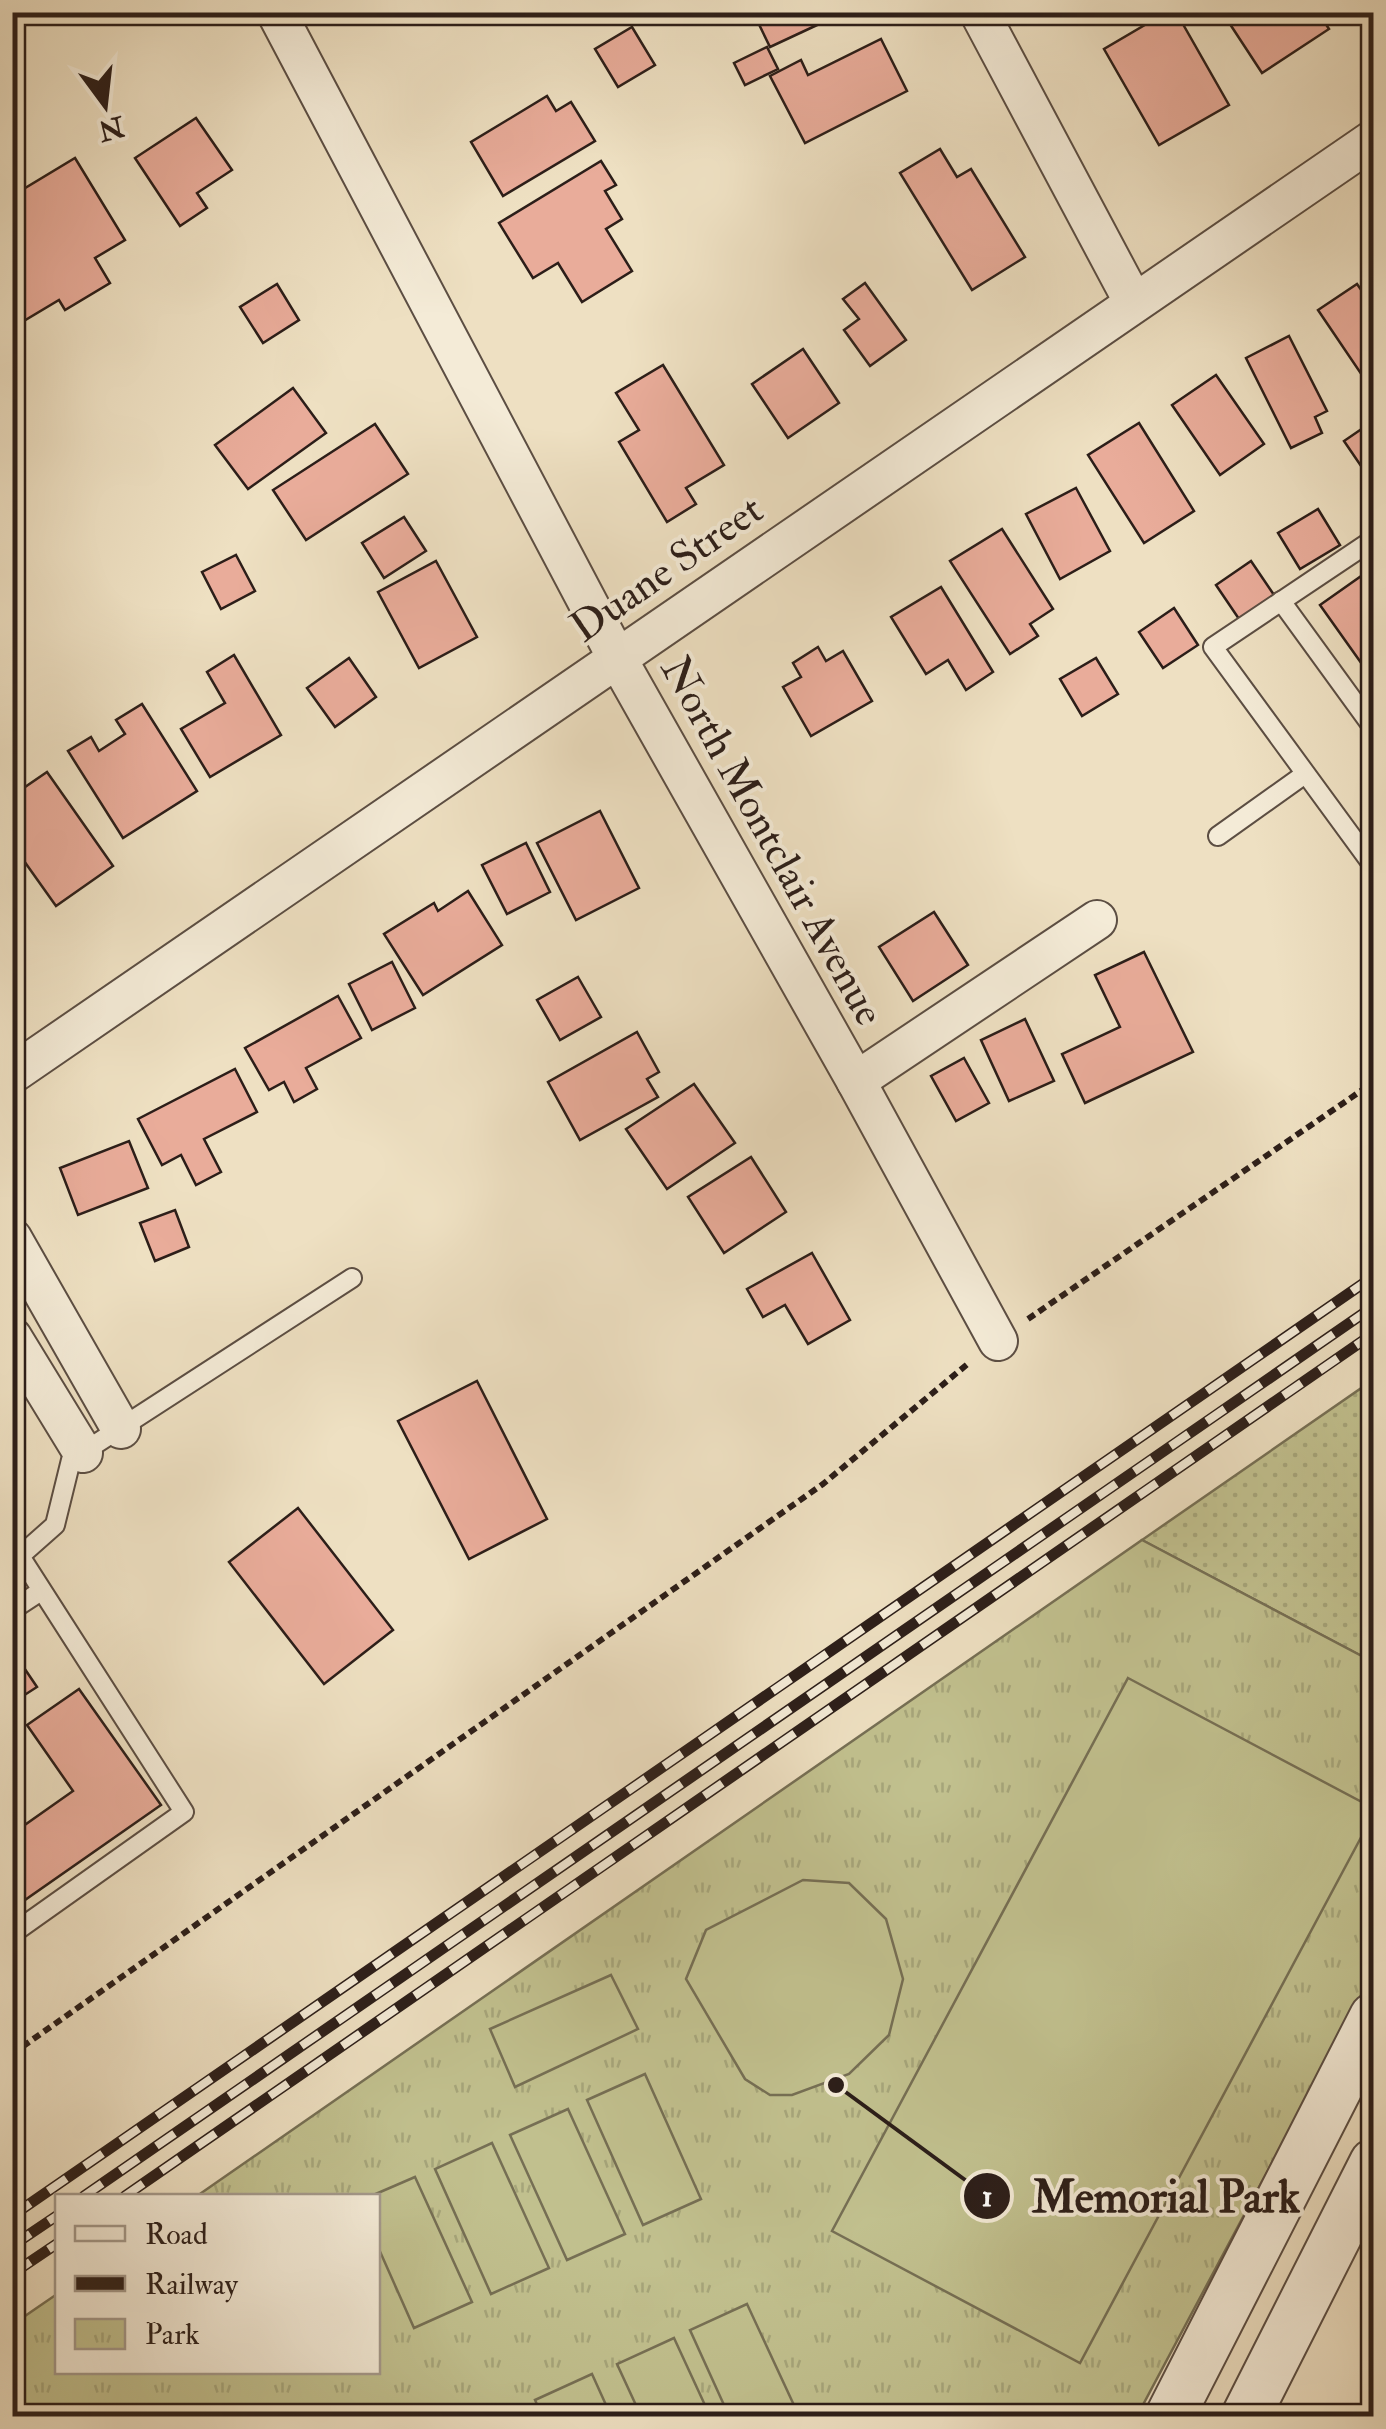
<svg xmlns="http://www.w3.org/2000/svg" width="1386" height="2429" font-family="'IM FELL Double Pica',serif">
  <defs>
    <pattern id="grass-dots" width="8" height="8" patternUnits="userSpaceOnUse" patternTransform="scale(2.5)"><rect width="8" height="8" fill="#c1c08e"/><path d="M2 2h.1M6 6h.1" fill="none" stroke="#a6a57a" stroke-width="1.8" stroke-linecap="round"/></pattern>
    <pattern id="park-tufts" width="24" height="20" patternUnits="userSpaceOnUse" patternTransform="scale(2.5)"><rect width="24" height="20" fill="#c1c08e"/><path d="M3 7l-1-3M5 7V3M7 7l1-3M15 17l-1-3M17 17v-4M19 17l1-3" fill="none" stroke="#a6a57a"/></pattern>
  </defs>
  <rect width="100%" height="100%" fill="#eee0c2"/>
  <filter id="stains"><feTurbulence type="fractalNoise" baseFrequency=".002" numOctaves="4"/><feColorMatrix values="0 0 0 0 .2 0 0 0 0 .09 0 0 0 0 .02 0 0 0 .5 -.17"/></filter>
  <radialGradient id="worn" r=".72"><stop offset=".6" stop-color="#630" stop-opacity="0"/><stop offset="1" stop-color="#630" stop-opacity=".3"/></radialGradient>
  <polygon fill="url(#grass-dots)" stroke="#766f54" stroke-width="2.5" points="1373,1380 1373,1662 1142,1540"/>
  <polygon fill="url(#park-tufts)" stroke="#766f54" stroke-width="2.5" points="1142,1540 1373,1662 1373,1973 1137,2416 13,2416 12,2325 57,2294 58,2372 378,2372 378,2196 197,2196"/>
  <g fill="#c1c08e" stroke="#766f54" stroke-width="2.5">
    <polygon points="1128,1678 1373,1808 1373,1815 1080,2363 832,2231"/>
    <polygon points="803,1880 849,1883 886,1919 903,1979 889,2035 849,2074 792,2095 770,2095 745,2079 686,1979 706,1930"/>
    <polygon points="611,1975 638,2029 515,2087 490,2029"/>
    <polygon points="645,2074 701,2199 643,2225 587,2100"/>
    <polygon points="568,2109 625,2234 567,2260 510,2135"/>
    <polygon points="492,2143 549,2268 491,2294 435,2169"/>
    <polygon points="415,2177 472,2302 414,2328 378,2247 378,2196 371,2196"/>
    <polygon points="747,2304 799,2416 729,2416 690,2330"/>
    <polygon points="674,2338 710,2416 641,2416 617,2364"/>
    <polygon points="592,2374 611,2416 542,2416 535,2400"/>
  </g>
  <g fill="#e9ac9a" stroke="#2c1e19" stroke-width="2.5">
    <polygon points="753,12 845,12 770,47"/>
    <polygon points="1167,12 1176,12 1229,105 1159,145 1104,49"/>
    <polygon points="1235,12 1318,12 1329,29 1262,73 1226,18"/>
    <polygon points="632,27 655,65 618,87 595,49"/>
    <polygon points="881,39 907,91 805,143 770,76 801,60 808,75"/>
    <polygon points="767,47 778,69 745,85 734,63"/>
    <polygon points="547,96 556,111 571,102 595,141 503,196 471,142"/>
    <polygon points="196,118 232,170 197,193 207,208 180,226 135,158"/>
    <polygon points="940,149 957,177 971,169 1025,257 972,290 900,173"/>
    <polygon points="75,158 125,240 95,258 110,283 65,310 59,300 12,328 12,196"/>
    <polygon points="601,161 616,185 605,191 622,219 606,229 632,271 582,302 558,263 533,278 499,223"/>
    <polygon points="865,283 906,340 870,366 844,330 859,319 843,299"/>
    <polygon points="277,284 299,320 263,343 240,307"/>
    <polygon points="1357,284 1374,308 1374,385 1370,387 1318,310"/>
    <polygon points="1289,336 1327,411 1315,417 1322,433 1291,448 1246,358"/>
    <polygon points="803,349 839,403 788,438 752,384"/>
    <polygon points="663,365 724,465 686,488 696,504 667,522 619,442 639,430 616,393"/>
    <polygon points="1216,375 1264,444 1220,475 1172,405"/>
    <polygon points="293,388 326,433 248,489 215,445"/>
    <polygon points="1139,423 1194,511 1144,543 1088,455"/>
    <polygon points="375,424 408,474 306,540 273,490"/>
    <polygon points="1366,426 1374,438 1374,485 1344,441"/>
    <polygon points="1076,488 1110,551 1060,579 1026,514"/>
    <polygon points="1318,509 1340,545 1300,569 1278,533"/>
    <polygon points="404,517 426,551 384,578 362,543"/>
    <polygon points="1002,529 1053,609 1030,624 1038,636 1010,654 950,561"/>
    <polygon points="236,555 255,591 221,609 202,572"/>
    <polygon points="436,561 477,637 419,668 378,592"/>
    <polygon points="1251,561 1274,595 1239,619 1216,585"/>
    <polygon points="1374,567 1374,681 1320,605"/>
    <polygon points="941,587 993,672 966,690 948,660 926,674 891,617"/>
    <polygon points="1174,608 1198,645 1163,668 1139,632"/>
    <polygon points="818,647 826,661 843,651 872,701 811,736 783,687 801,677 793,663"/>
    <polygon points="234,655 281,735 210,777 181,729 225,703 207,672"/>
    <polygon points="349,658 376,697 335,727 307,688"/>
    <polygon points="1096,658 1118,694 1082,716 1060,679"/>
    <polygon points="142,704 197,791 123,838 68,751 91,737 99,751 125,734 116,720"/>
    <polygon points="47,772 113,866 56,906 12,844 12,818 21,812 12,796"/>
    <polygon points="600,811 639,888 576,920 537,843"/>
    <polygon points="526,843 550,892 507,914 482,865"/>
    <polygon points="468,891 502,945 423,995 384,934 434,903 438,911"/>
    <polygon points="934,912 968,965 913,1001 879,947"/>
    <polygon points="1144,952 1193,1052 1085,1103 1062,1054 1120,1027 1095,975"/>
    <polygon points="392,962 415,1008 372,1030 349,984"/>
    <polygon points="578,977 601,1017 560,1040 537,1000"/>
    <polygon points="338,996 361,1038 306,1068 317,1089 294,1102 284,1082 269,1090 245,1048"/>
    <polygon points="1025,1019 1054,1081 1009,1101 981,1040"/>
    <polygon points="637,1032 659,1072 647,1079 658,1097 580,1140 548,1082"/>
    <polygon points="964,1058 989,1103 956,1121 931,1076"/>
    <polygon points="235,1069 257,1112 204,1139 221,1172 196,1185 181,1155 162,1165 138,1119"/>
    <polygon points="694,1084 735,1143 667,1189 626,1129"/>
    <polygon points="129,1141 148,1188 78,1215 60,1168"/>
    <polygon points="751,1157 786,1212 724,1253 688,1197"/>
    <polygon points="175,1210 189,1247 155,1261 140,1223"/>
    <polygon points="812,1253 850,1320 808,1344 785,1305 763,1317 747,1289"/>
    <polygon points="477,1381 547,1519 469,1559 398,1421"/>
    <polygon points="298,1508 393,1630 324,1684 229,1562"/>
    <polygon points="12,1650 37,1687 12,1703"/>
    <polygon points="79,1689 161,1805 12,1909 12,1834 73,1791 27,1725"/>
  </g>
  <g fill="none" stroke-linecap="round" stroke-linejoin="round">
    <g stroke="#5c4e43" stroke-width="22">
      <g id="service">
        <polyline points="1374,539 1213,647 1374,867"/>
        <polyline points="1281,601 1374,729"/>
        <polyline points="1218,836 1305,774"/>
        <polyline points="12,1610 41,1591"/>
        <polyline points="12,1934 184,1812 20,1556 55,1525 71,1460 352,1278"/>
      </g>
    </g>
    <g stroke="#5c4e43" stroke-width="42">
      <g id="minor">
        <polyline points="276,12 617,658 856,1081 998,1341"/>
        <polyline points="979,12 1134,303"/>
        <polyline points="12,1074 1374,139"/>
        <polyline points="856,1081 1097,920"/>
        <polyline points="12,1238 121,1429"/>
        <polyline points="12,1337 83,1453"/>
      </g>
    </g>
    <g stroke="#5c4e43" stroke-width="52">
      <g id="tertiary">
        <polyline points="1170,2416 1374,2017"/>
        <polyline points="1246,2416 1374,2163"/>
      </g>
    </g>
    <g stroke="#2c1e19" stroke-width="6" stroke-dasharray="8 5" stroke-linecap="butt">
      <polyline points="1028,1319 1374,1082"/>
      <polyline points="12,2054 823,1484 970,1362"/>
    </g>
    <use href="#service" stroke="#f4ebd7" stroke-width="18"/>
    <use href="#minor" stroke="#f4ebd7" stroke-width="38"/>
    <use href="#tertiary" stroke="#f4ebd7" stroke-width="48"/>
    <g stroke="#2c1e19" stroke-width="11">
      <g id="rail">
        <polyline points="84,2196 1374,1306"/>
        <polyline points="125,2196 1374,1333"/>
        <polyline points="12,2216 1374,1276"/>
        <polyline points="12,2246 58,2215"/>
        <polyline points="12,2274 58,2243"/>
      </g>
    </g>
    <use href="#rail" stroke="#f4ebd7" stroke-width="8" stroke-dasharray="22" stroke-linecap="butt"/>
  </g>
  <g text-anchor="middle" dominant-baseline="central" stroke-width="8" stroke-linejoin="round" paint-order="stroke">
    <g font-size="42" fill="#2c1e19" stroke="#f4ebd7">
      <text transform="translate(667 569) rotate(-35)">Duane Street</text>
      <text transform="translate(772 841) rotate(61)">North Montclair Avenue</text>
    </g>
  </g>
  <path fill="none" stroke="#2c1e19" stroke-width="4" d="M836 2085L987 2196"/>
  <g fill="#2c1e19" stroke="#f4ebd7" stroke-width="4">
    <circle cx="836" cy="2085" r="10"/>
    <circle cx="987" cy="2196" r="25"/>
  </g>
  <g font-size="30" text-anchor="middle" font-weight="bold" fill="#fff">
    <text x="987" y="2206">1</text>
  </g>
  <g font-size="45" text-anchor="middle" font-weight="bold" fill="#2c1e19" stroke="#f4ebd7" stroke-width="8" stroke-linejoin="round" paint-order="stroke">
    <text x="1166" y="2212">Memorial Park</text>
  </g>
  <rect width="1386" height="2429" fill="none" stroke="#eee0c2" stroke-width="50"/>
  <rect x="15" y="15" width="1356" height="2399" fill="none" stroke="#2c1e19" stroke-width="5"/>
  <rect x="25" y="25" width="1336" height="2379" fill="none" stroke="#2c1e19" stroke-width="2.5"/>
  <rect x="55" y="2194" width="325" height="180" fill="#f4ebd7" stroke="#a4998b" stroke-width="2.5"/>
  <rect x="75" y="2226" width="50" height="15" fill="#f4ebd7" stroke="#a4998b" stroke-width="2.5"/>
  <text x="145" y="2244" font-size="30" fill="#2c1e19">Road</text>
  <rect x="75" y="2276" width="50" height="15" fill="#2c1e19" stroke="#a4998b" stroke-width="2.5"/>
  <text x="145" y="2294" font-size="30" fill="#2c1e19">Railway</text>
  <rect x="75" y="2319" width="50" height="30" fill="url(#park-tufts)" stroke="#a4998b" stroke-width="2.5"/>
  <text x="145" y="2344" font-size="30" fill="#2c1e19">Park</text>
  <g transform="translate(105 105) rotate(165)" stroke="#f4ebd7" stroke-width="8" paint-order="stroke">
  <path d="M0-8L18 38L0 25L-18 38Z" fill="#2c1e19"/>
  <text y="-15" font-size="28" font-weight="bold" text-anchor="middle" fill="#2c1e19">N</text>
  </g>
  <rect width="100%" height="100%" filter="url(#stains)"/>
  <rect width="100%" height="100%" fill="url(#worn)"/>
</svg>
